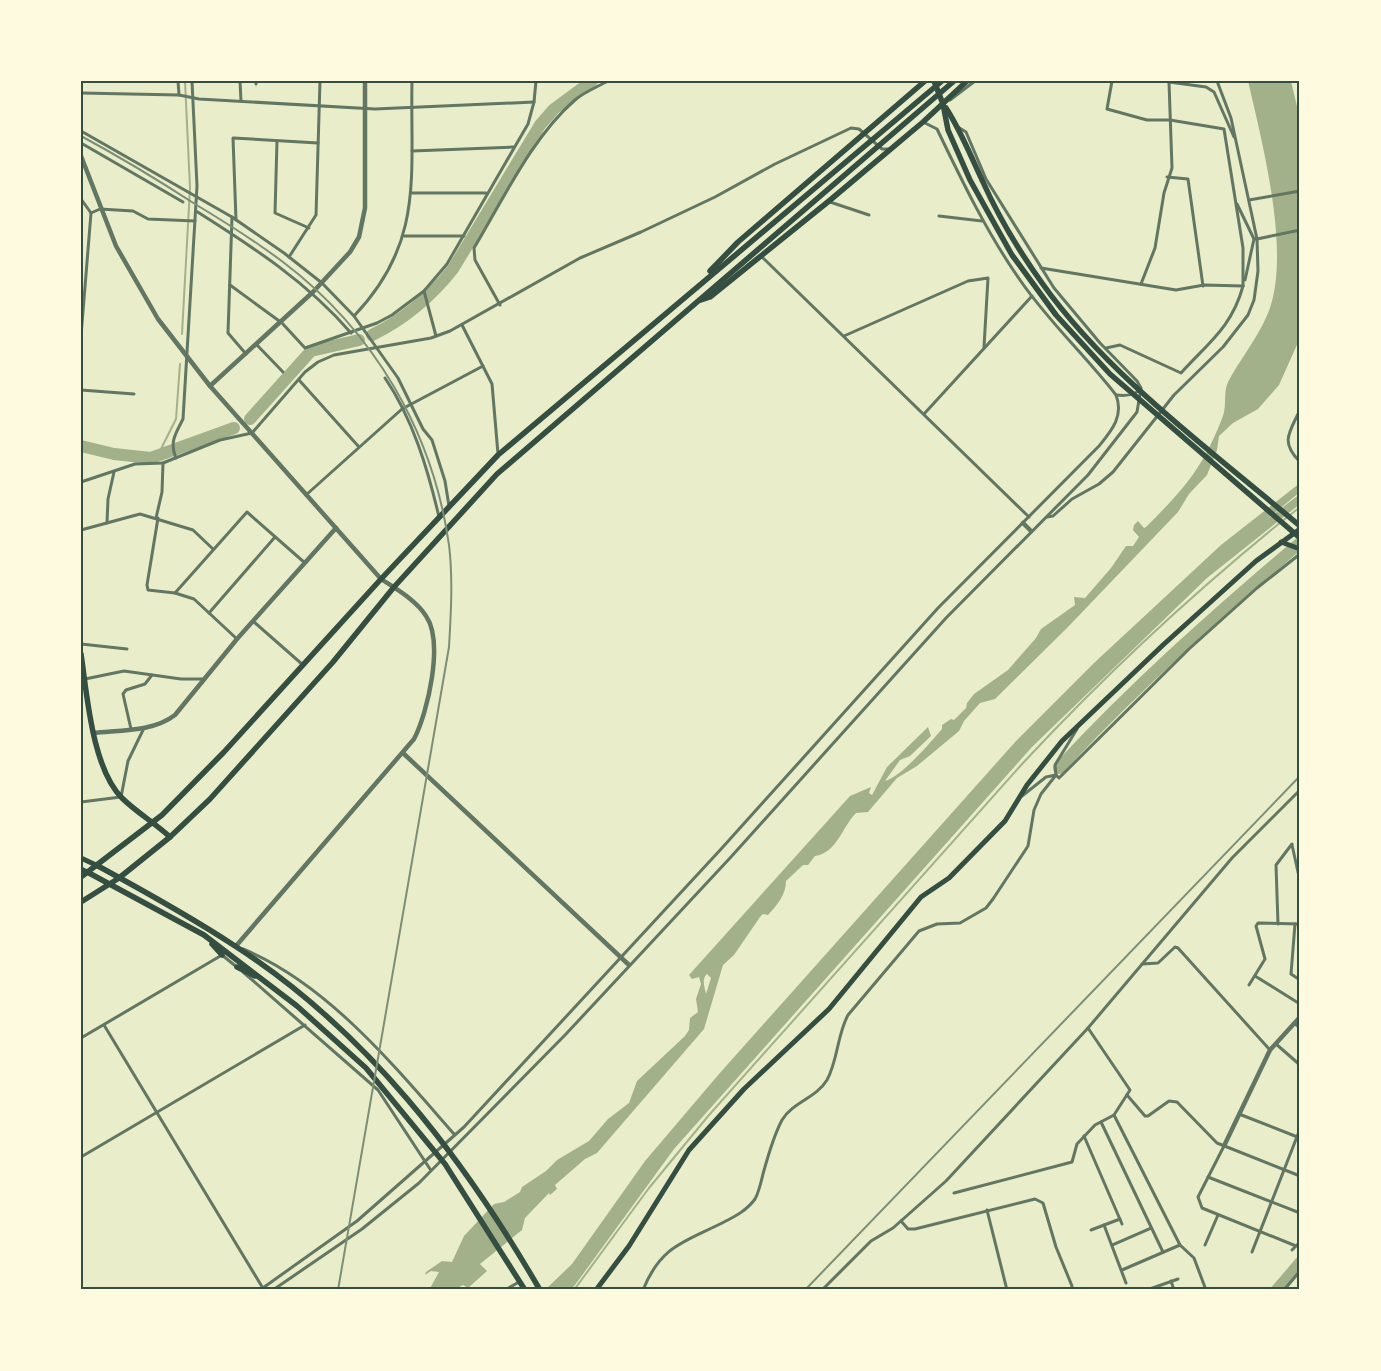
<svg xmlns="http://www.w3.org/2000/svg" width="1381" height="1371" font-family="Mulish,sans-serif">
  <rect width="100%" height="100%" fill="#e9edc9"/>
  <g fill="#a3b18a" fill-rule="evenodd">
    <path d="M1248,81H1291L1300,119V338L1279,385L1258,409L1233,423L1219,436L1217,450L1207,475L1189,494L1178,512L1067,628L995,699L980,703L964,721L959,731L917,766L897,778L868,812L856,813C842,827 837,853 815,856L808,865H803L786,881C786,895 777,905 768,915L763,914L760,917L734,955L723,965L704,1029L597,1153L585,1159L555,1185L557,1189L550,1195L549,1193L525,1218L522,1230L480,1264L487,1271L468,1288L463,1285L454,1290H429L439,1272L431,1271L425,1275L426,1272L442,1261L452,1262L464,1236L494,1204L504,1202L520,1192L522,1187L546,1171L557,1160L589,1141L608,1119L629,1103L637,1081L685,1036L689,1030L690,1018L698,1012L696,999L701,984L699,977L692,979L689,975L850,796L871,787L869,793L872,795L887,767L928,727L931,736L910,756L900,760L885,781C902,776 929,744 942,729V725L951,719L954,720L966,708L967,703L974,694L1008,670L1036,638L1041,629L1075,605L1074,597L1085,598L1111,568L1126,546H1133L1139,537L1133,530L1134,525L1138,521L1144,528L1146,527C1185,488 1203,468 1223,416C1227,405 1223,392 1228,382C1240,359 1258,338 1268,313C1292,255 1262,142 1248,81ZM707,974L711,978L706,994C705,988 701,979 707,974Z"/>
    <polygon points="1300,483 1300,492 1266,520 1300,494 1300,504 1207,578 1032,747 674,1149 575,1285 570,1290 545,1290 572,1264 645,1161 719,1074 1016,741 1094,663 1221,545"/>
  </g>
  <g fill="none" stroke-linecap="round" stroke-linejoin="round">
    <g stroke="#a3b18a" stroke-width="2">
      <polyline points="182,334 190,188 185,81"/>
      <polyline points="158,455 176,419 180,364"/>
      <polyline points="1290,515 1300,507"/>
      <path d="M574,1290L649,1188L709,1115L1023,763C1104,676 1193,593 1286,518"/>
    </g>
    <g stroke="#a3b18a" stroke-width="12">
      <path d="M372,335C405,319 430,298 453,269L540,125L554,109L592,81"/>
      <polyline points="250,419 311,351 359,340"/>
      <polyline points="81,446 114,454 151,458 234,428"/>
      <path d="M1059,768C1134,687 1216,614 1300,543"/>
      <polyline points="1277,1290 1300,1263"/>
    </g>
    <g stroke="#617663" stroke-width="3">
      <polyline points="178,81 179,95"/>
      <polyline points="240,81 241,101"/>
      <polyline points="256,81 256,84"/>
      <polyline points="1112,81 1107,109 1147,120 1170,120 1224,129 1243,248 1243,286"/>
      <polyline points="1169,82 1206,87 1214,92 1234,137"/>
      <polyline points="81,93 179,95 199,99 375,109 534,102"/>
      <polyline points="950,100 975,81"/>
      <polyline points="81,131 232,217 284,253 322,283 354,316 398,378 423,429 432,440 445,481 449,506"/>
      <polyline points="277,141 275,213 309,228"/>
      <polyline points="81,143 183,202"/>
      <polyline points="412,151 514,147"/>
      <polyline points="1167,177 1188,179 1203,286"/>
      <polyline points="411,193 486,193"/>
      <polyline points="81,199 91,213 81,336"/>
      <polyline points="1249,200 1300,191"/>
      <polyline points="830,202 869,215"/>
      <polyline points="1237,204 1254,239"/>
      <path d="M196,211C253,247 307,282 351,333"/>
      <polyline points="91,213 100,209 133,211 148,219 195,221"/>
      <polyline points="939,216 982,221"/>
      <polyline points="232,217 228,333 246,354"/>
      <polyline points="236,220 233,138 318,143"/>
      <polyline points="404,236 464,236"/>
      <polyline points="1257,239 1300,230"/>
      <polyline points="761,256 1029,517"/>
      <polyline points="289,257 316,215 320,81"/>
      <polyline points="1041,268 1176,290 1204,285 1243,286"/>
      <polyline points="1245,280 1254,239 1257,239"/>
      <polyline points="1141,284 1155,248 1164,193 1172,168 1169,82 1164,81"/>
      <polyline points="230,285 282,323 305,348 377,323 392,315 424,291 447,264 528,124 534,102 536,81"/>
      <polyline points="424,291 436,336"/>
      <path d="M500,305L475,260L474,248C503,200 532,137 575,100C584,92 597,87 608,81"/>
      <path d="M354,316C425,242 410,175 412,81"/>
      <polyline points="462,325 492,384 498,454"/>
      <polyline points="844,336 968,281 988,278 984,347"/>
      <polyline points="257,345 283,372"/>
      <path d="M1106,348L1120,345L1181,373C1208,343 1232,327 1243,286"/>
      <path d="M385,378C413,419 428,470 439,517"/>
      <polyline points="299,380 359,447"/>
      <polyline points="81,390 134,394"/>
      <path d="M1116,395C1125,396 1135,396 1140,389"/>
      <path d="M1300,410C1289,433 1280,442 1300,462"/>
      <polyline points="924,414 1032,296"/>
      <path d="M176,458C169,442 176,433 183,419L197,186L192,81"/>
      <polyline points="81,482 135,464 163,463 220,440 252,433 305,372 318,362 334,355 431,338 450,331 580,258 641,232 715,197 775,164 851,128 859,129 882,149 889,149"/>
      <polyline points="306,495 402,409 483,366"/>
      <polyline points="1047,517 1053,516 1072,499 1099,484 1113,472 1174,395 1223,347 1248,315 1254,300 1258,271 1257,239 1231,118 1217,81"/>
      <polyline points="156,518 162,492 163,463"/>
      <polyline points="158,518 147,585 148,590 175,593 194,599 237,639"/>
      <polyline points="107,523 108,499 114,472"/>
      <polyline points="81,530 140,514 193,530 213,549"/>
      <polyline points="175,593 247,512 305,563"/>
      <polyline points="209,613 275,537"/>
      <polyline points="254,622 303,665"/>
      <polyline points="81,644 127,649"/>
      <polyline points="85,679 124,671 181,679 205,679"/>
      <polyline points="131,729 123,694 126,690 145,684 152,675"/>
      <polyline points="1022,796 1046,777 1056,775 1059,778 1189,649 1257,588 1300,554"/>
      <polyline points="81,802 121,797 128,761 144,728"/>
      <polyline points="1292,845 1300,881"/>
      <polyline points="1278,924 1276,865 1292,844"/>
      <polyline points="1295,924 1291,974 1300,980"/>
      <path d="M243,949C328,984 395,1067 454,1134"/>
      <polyline points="1142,964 1158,963 1175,947 1178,948 1270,1050"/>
      <polyline points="243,972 378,1090 430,1169"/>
      <polyline points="1255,976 1300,1004"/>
      <polyline points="1249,985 1265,959 1256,926 1258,923 1300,924"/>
      <polyline points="1294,1023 1300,1028"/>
      <polyline points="104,1025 264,1290"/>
      <polyline points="81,1038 222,955 238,968"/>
      <polyline points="1276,1044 1300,1065"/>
      <polyline points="1127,1095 1145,1116 1148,1116 1169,1101 1177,1102 1217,1143 1300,1176"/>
      <polyline points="1239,1114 1300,1138"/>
      <polyline points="1114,1115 1180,1245 1194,1258 1206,1290"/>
      <polyline points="1101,1122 1163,1252"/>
      <polyline points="1084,1136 1122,1224"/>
      <polyline points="1224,1146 1198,1197 1202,1208 1296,1246"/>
      <polyline points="81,1157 305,1025"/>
      <polyline points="1208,1177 1300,1213"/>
      <polyline points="954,1193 1072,1162 1077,1144 1095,1125 1114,1115 1130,1090 1088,1028"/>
      <polyline points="987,1210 1007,1290"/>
      <polyline points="901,1221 908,1229 915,1229 1035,1199 1043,1203 1056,1247 1072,1286 1071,1290"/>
      <polyline points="1104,1225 1126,1283"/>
      <polyline points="1091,1230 1120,1219"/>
      <polyline points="1112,1245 1151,1228"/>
      <polyline points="1205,1245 1218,1215"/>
      <polyline points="1292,1250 1300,1242"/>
      <polyline points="1252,1252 1300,1129"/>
      <polyline points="1122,1270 1180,1245"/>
      <polyline points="1171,1281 1174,1290"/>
      <path d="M260,1290L357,1221L464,1127L722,848L938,608L1099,446C1112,430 1124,416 1116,395C1085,355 1048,321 1020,280C987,233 962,181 937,129L923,122"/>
      <polyline points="273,1290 362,1229 419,1183 566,1034 730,858 946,618 1088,475 1137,412 1141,388 1137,381 1100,343 1054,288 986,179 966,132 958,127"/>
      <polyline points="505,1290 519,1282"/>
      <path d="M643,1290C661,1245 685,1242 724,1222C736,1216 747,1210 755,1199C759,1192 761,1182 763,1174C768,1156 773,1137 782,1120C793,1102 816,1098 827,1080C838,1060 837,1035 848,1015L919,931L937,924L960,923L986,908L993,899L1028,846L1034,810L1041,794L1056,775L1055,765L1077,729"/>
      <polyline points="822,1290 871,1241 893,1228 946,1181 1088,1028 1232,858 1300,790"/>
      <polyline points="1147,1290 1178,1279"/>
      <polyline points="1284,1290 1300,1271"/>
    </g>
    <g stroke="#617663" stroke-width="4.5">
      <path d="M81,156L116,246L158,319L210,386L381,579C396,589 416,600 426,616C444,642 428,712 414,739L236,946"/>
      <polyline points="210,386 313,292 350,252 359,237 365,208 365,81"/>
      <polyline points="1023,523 1031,531"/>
      <path d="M93,733C120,730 153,732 175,715L237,639L336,528"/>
      <polyline points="403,753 629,965"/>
      <polyline points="1224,1146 1270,1050 1300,1017"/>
    </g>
    <g stroke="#344e41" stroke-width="5">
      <polyline points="1281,542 1300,549"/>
      <polyline points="81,858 98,866"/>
      <polyline points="81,869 89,873"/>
      <polyline points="596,1290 629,1246 689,1150 744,1089 829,1009 921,897 949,878 1005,821 1027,785 1062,741 1163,645 1256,561 1300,529"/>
    </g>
    <g stroke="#344e41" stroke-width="5.5">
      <polyline points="934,81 943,104 948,130 970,180 1012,255 1056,315 1110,374 1300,538"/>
      <path d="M946,108C961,131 971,157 983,182C999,218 1019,251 1042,283C1107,375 1214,453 1300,526"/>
      <polyline points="710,271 738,242 925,81"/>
      <polyline points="701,300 710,297 829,201 923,122 967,81"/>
      <path d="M81,654C87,694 92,768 122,798C136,812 155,823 170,837"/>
      <path d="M98,866C144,891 191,917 235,946C366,1030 463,1157 540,1290"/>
      <polyline points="89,873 204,935 297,1006 366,1068 445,1164 525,1290"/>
      <polyline points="81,877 162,815 224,752 381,579 498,455 942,81"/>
      <polyline points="81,902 119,878 170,837 210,799 333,662 394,587 497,474 954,81"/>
      <polyline points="212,944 222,955"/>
      <polyline points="237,967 255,976"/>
    </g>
    <g stroke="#7c8e77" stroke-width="2">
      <path d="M81,136C120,157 158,180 195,204C225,222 255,241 283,262C374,331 433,432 449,545C453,578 451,613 449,647L338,1290"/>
      <polyline points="805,1290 1300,776"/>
    </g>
  </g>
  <rect width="1381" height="1371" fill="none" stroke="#fefae0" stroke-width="165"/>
  <rect x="82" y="82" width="1216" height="1206" fill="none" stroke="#344e41" stroke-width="2"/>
</svg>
